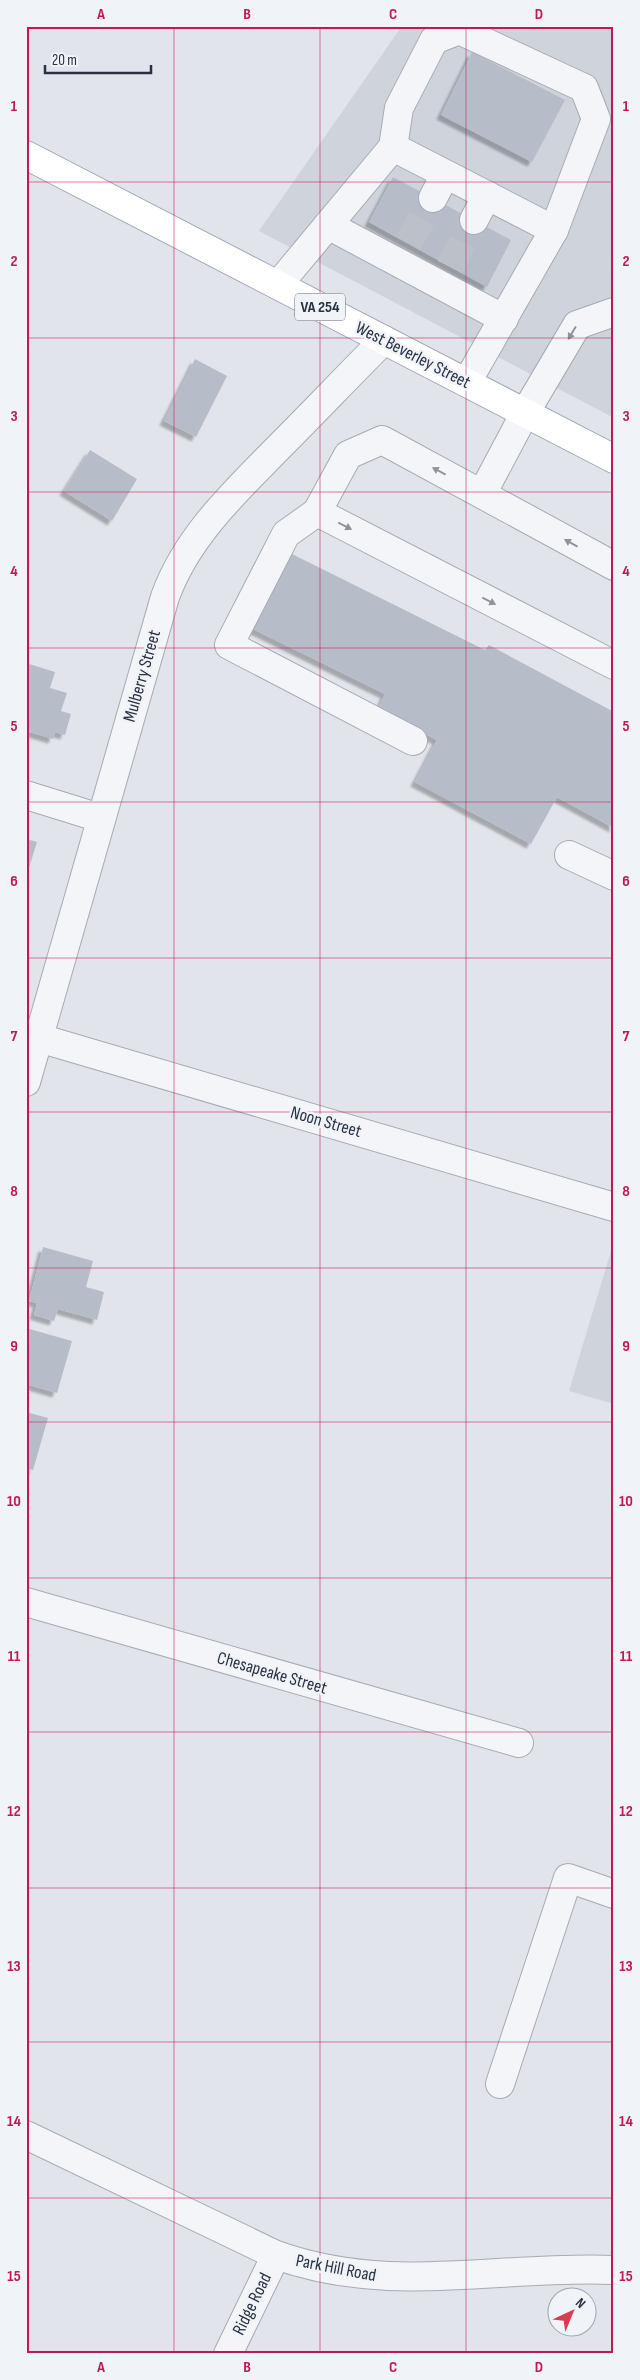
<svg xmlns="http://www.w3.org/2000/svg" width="640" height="2380" font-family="'Sofia Sans Condensed',sans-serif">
  <defs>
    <filter id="shadow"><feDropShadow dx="-4.5" dy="4.5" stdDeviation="1" flood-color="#0004"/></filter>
  </defs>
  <rect width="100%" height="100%" fill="#e1e4ea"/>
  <g fill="#ced3dc">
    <polygon points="402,26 614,26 614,418 259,231"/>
    <polygon points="614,1241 614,1404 569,1391"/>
  </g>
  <g fill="#b7bdc8" filter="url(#shadow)">
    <polygon points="472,52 565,100 532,162 441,115"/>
    <polygon points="393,177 511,240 487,287 369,222"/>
    <polygon points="195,359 227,376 196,437 164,421"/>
    <polygon points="90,450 137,479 112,521 64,491"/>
    <polygon points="292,554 485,650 489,645 614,712 614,828 557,797 531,844 415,782 437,740 378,709 385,694 253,629"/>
    <polygon points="26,663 55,672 50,688 67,693 61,711 71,714 65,735 55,732 53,739 26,731"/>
    <polygon points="26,839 37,842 27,874 26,874"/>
    <polygon points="43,1247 93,1261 86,1287 104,1292 97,1320 58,1309 54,1321 34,1315 37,1303 29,1301"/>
    <polygon points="26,1328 72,1341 57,1393 26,1384"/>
    <polygon points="26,1412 48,1418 33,1470 26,1468"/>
  </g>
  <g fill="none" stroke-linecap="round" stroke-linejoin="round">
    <g stroke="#bcc0c9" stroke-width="28" stroke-dasharray="28 14" stroke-linecap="butt">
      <polyline points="408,243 433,198"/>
      <polyline points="450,267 474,220"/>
    </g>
    <g stroke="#a6abb5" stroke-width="30">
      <g id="minor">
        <polyline points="433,198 445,175"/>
        <polyline points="474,220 487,195"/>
        <polyline points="328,225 504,319"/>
        <polyline points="278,285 393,147 554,230 596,119 584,88 459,30 434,40 399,108 393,147"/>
        <polyline points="467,382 554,230"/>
        <polyline points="482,494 525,413 577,325 614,312"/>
        <polyline points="317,512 286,534 229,645 413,741"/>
        <polyline points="614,566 382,440 348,455 317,512 614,665"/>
        <polyline points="26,795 100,818"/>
        <polyline points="569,855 614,876"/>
        <polyline points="39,1038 614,1207"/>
        <path d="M26,1082L165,597C187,536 235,492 280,446C315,411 349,375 384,340"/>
        <polyline points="26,1602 519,1743"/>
        <polyline points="500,2084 568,1878 614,1894"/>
        <path d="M26,2135L276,2255C392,2296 496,2265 614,2270"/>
        <polyline points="228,2354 276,2255"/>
      </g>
    </g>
    <g stroke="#9fa8b7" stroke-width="30">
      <polyline id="major" points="26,155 614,459"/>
    </g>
    <use href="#minor" stroke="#f4f5f8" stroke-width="28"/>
    <use href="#major" stroke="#fff" stroke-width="28"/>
  </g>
  <defs><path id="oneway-solid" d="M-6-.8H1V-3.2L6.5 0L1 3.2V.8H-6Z" transform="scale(1.25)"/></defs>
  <g fill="#8e939e">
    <use href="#oneway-solid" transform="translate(572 333) rotate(121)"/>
    <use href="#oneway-solid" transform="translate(439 471) rotate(-152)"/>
    <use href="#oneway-solid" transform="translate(345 526) rotate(27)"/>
    <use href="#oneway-solid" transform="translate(571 543) rotate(-151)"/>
    <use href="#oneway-solid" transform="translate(489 601) rotate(27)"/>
  </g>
  <path fill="none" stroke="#c2185b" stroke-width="1" stroke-opacity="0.55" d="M174,26V2354M320,26V2354M466,26V2354M26,182H614M26,338H614M26,492H614M26,648H614M26,802H614M26,958H614M26,1112H614M26,1268H614M26,1422H614M26,1578H614M26,1732H614M26,1888H614M26,2042H614M26,2198H614"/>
  <g text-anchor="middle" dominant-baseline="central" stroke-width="5" stroke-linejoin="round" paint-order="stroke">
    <rect fill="#f0f3f8" stroke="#646b79" stroke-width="1" x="295" y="293.5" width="50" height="27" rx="4"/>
    <g font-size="16" font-weight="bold" fill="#283143">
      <text x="320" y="307">VA 254</text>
    </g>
    <g font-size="18" fill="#283143" stroke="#f0f3f8">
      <text transform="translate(413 355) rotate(27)">West Beverley Street</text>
      <text transform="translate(142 676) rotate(-74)">Mulberry Street</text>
      <text transform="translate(326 1122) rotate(16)">Noon Street</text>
      <text transform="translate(272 1673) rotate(16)">Chesapeake Street</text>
      <text transform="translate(336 2268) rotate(11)">Park Hill Road</text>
      <text transform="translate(252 2304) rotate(-64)">Ridge Road</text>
    </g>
  </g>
  <rect width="640" height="2380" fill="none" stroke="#f0f3f8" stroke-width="55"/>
  <g transform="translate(572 2312) rotate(44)"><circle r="24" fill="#f0f3f8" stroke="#a0a5b0"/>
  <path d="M0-4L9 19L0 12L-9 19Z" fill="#d73e51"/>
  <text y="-8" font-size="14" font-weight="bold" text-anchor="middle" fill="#283143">N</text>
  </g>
  <path d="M45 65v8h106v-8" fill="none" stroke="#283143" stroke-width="2.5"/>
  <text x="52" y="65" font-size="15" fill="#283143" stroke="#f0f3f8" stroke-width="4" paint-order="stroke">20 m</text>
  <rect x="28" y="28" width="584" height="2324" fill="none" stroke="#c2185b" stroke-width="2"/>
  <g font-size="16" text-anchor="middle" font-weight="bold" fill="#c2185b">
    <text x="101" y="19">A</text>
    <text x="247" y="19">B</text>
    <text x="393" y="19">C</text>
    <text x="539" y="19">D</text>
    <text x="14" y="111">1</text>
    <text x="626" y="111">1</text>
    <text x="14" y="266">2</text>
    <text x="626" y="266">2</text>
    <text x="14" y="421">3</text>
    <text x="626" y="421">3</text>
    <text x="14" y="576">4</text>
    <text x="626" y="576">4</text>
    <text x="14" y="731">5</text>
    <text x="626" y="731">5</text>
    <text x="14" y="886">6</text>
    <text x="626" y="886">6</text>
    <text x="14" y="1041">7</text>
    <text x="626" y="1041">7</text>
    <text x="14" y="1196">8</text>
    <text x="626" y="1196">8</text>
    <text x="14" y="1351">9</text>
    <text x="626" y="1351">9</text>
    <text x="14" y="1506">10</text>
    <text x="626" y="1506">10</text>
    <text x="14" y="1661">11</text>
    <text x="626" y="1661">11</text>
    <text x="14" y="1816">12</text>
    <text x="626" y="1816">12</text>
    <text x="14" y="1971">13</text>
    <text x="626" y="1971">13</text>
    <text x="14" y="2126">14</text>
    <text x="626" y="2126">14</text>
    <text x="14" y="2281">15</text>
    <text x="626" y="2281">15</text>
    <text x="101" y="2372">A</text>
    <text x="247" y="2372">B</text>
    <text x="393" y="2372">C</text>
    <text x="539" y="2372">D</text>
  </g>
</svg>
